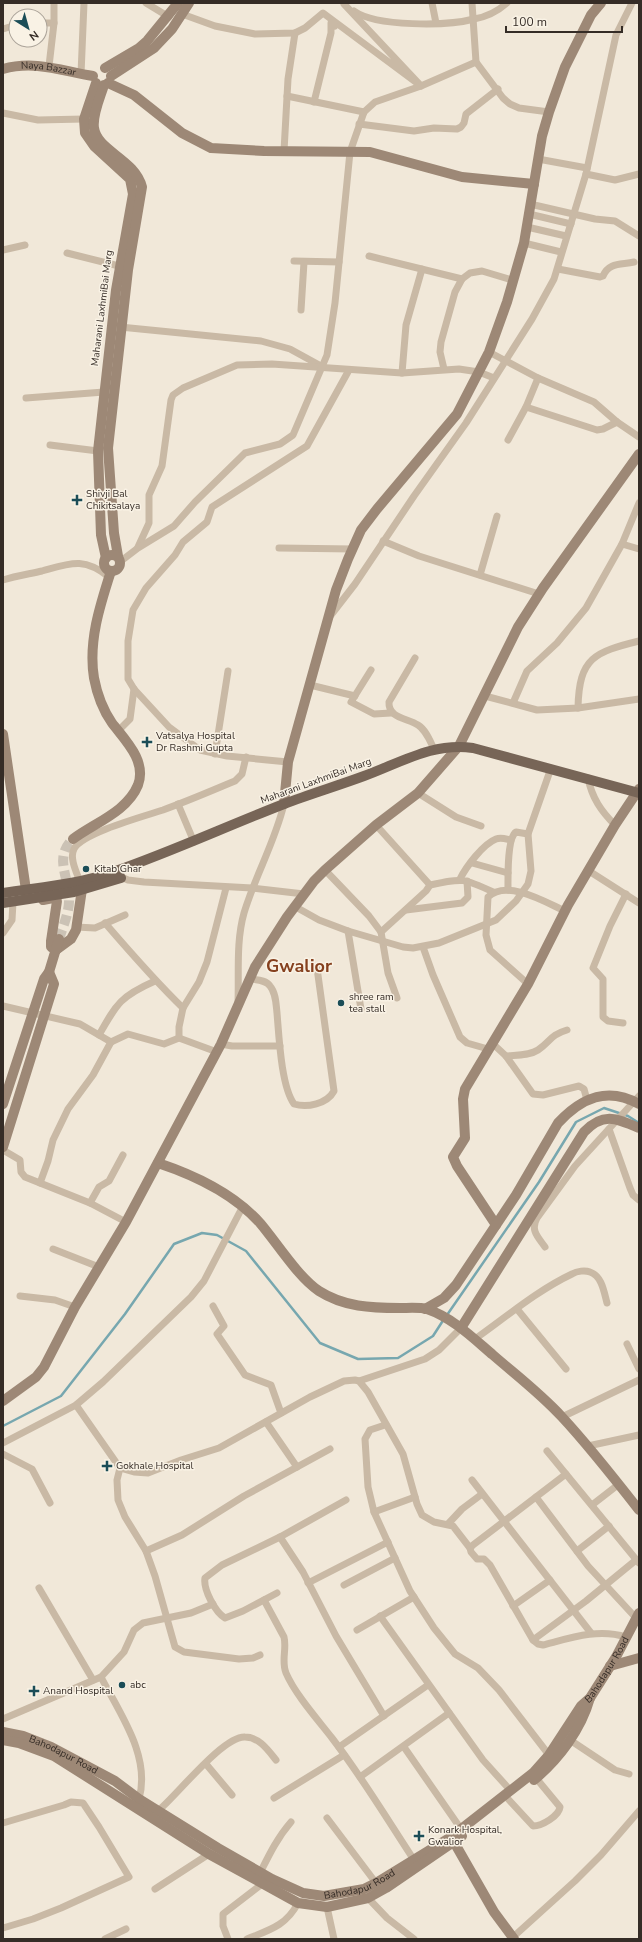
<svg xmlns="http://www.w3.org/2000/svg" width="642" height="1942" font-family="'Nunito Sans',sans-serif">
  <rect width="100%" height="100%" fill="#f1e8d9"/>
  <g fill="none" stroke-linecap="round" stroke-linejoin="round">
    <g stroke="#77a7af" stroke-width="2.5">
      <polyline points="447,1315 539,1182 576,1122 604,1108 628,1116 639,1123"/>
      <polyline points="3,1426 61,1396 125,1314 174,1244 202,1233 217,1235 246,1251 320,1343 358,1359 398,1358 433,1336 444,1319"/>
    </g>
    <path stroke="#cbc2b5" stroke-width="10" stroke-dasharray="10 5" stroke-linecap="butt" d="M59,939C63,926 70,911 69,897C68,875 54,857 73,839"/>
    <g stroke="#c9b9a5" stroke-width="7">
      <polyline points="146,3 169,17"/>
      <polyline points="432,3 436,23"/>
      <polyline points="472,3 476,62 503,98 510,104 519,108 549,112"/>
      <path d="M354,11C376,27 448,26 474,19C486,17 498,11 507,3"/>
      <polyline points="182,14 215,26 255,34 295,33 305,28 323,13 421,86 344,4"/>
      <polyline points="40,23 54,23"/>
      <polyline points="3,29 16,25"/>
      <polyline points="49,66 54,23 54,3"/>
      <polyline points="81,74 84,3"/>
      <polyline points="287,96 364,112"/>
      <polyline points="314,102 331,33 331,23 335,26"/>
      <polyline points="3,113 38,120 84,119"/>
      <polyline points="359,124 414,131 434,128 457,129 461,127 464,123 466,114 498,89"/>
      <polyline points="284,151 288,79 295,33"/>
      <polyline points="538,159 587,168"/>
      <polyline points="586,174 615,180 639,174"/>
      <polyline points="530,204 595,219 615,221 639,236"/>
      <polyline points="529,214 571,224"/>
      <polyline points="527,227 566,236"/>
      <polyline points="524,243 561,252"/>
      <polyline points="3,250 25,245"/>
      <polyline points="67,253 119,266"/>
      <polyline points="369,256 462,279"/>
      <polyline points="294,261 339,262"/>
      <path d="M558,269L600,277L603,276C609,262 621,265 634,262"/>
      <polyline points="301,310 304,262"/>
      <polyline points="120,327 261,341 290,349 321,366"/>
      <polyline points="489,352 538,378 594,402 617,422 639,437"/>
      <polyline points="444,369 440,352 441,342 455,292 462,279 470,273 482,271 512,280"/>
      <polyline points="402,373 406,325 422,269"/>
      <polyline points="26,398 104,392"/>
      <polyline points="526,407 597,430 603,429 617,422"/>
      <polyline points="508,440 526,407 538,378"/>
      <polyline points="50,445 98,451"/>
      <polyline points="383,541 419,556 539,594"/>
      <polyline points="622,544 639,549"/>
      <polyline points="138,547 149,523 149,495 162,466 171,400 173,395 183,388 237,365 272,364 402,373 459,369 479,372 494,378"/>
      <polyline points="279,548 353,549"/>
      <polyline points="121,561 138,548 174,526 195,502 245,453 280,444 293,435 327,355 335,303 350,152 364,112 375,102 421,86 476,62"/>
      <polyline points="480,575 497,516"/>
      <path d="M3,580C16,576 29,574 42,571C71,563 84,557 109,577"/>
      <polyline points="331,615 355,584 414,496 466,423 532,319 554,279 586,174 616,35 632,3"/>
      <path d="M415,658L389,702C388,718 407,718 418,725C426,730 430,741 434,749"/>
      <polyline points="371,670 351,702 374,714 391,713"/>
      <polyline points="310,685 355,696"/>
      <polyline points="485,696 537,710 578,708 639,699"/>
      <polyline points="513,703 527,671 557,643 586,608 622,544 639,503"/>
      <path d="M578,708C579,657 595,652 639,641"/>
      <polyline points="119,730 130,719 134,689"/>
      <polyline points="215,754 228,671"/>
      <polyline points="288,762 227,756 200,750 169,727 134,689 128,679 128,641 133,610 146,588 175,555 183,542 207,522 212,507 307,446 349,370"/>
      <path d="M588,778C592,798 601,811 615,825"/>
      <polyline points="418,793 456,817 481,826"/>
      <polyline points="178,804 194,842"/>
      <polyline points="376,825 430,885 426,891 381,932"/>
      <polyline points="472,863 508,873"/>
      <polyline points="325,870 369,916 381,932 388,973 397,998"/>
      <polyline points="589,871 639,903"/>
      <polyline points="117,875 128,880 144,882 252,888 304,894"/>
      <path d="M460,879C466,867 483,844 496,839C501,837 506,839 511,840"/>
      <path d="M80,882C77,873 69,858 74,849C82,833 145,816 163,810C188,801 211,791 235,781L242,774L246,757"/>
      <path d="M430,885C462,878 464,878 493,892"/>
      <path d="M508,890C508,878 507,838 516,832L528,834"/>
      <polyline points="294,906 319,920 348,931 403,947 413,948 439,943 496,920 516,901 528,884 531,871 528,834 551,768"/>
      <polyline points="406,910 462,903 468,897 467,881"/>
      <path d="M105,923C130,952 155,981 183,1008"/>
      <polyline points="76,927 95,928 125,915"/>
      <polyline points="348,931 361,1009"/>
      <polyline points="3,933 12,920 13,902"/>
      <polyline points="423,947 433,975 460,1037 467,1043 488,1049"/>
      <path d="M251,979C258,980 266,980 270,986C276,993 276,1004 277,1013C279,1036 281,1086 294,1104C307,1108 327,1104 334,1091L317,968"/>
      <path d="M528,984L490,950L486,935L488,897C507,879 545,902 565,911"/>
      <path d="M238,1002C239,973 236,941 244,913C255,876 275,842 284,804"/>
      <polyline points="3,1006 80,1024 111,1042 128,1034 164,1044 179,1038 217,1052"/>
      <polyline points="623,1023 608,1021 603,1017 603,979 593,968 610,926 626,894"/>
      <path d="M99,1035C117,1003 121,996 155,981"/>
      <polyline points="179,1038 179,1027 183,1008 199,982 207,962 226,888"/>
      <polyline points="492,1043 506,1056 533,1094 543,1095 579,1086 584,1089 587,1100"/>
      <polyline points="221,1044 232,1046 280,1046"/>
      <path d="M506,1056C516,1055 529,1056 538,1050C551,1041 550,1035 567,1030"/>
      <polyline points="609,1129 630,1188 633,1195 639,1200"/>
      <polyline points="3,1150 20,1160 21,1172 25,1177 90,1203 126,1222"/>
      <polyline points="40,1183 48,1161 53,1140 68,1109 93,1075 111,1042"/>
      <polyline points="90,1203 99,1187 109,1181 123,1155"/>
      <path d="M545,1247C538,1237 530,1230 537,1218L575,1166L639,1096"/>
      <polyline points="53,1249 99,1267"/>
      <polyline points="20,1296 55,1300 75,1307"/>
      <polyline points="213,1306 224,1326 217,1334 245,1375 271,1385 281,1413"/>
      <polyline points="517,1309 566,1369"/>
      <path d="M475,1339C506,1317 538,1290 572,1274C577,1271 585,1270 590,1272C602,1276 604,1292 607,1303"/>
      <polyline points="627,1344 639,1369"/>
      <polyline points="359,1381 425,1359 439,1350 461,1328"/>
      <polyline points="76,1405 120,1468 117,1480 118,1500 125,1517 146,1551 155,1576 175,1647 184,1652 239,1659 253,1658 260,1655"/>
      <polyline points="562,1417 639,1380"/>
      <polyline points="266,1422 297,1467"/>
      <polyline points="385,1425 370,1430 365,1439 368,1487 374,1512 410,1591 434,1628 455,1654 478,1668 499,1690 549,1755"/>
      <polyline points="3,1443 76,1405 103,1382 191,1297 204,1281 243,1206"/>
      <polyline points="588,1446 639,1435"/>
      <polyline points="547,1451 639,1563"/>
      <polyline points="3,1454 32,1469 50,1503"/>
      <polyline points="120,1468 134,1472 148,1473 181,1460 219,1448 310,1397 344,1381 355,1380 359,1381 368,1392 403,1454 417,1504 422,1515 434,1522 453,1526 470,1548"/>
      <path d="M566,1474L473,1545L470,1548L471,1552L477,1559H484L490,1565L533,1640L538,1644L543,1645C570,1638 598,1628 626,1637"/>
      <polyline points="472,1480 591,1633"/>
      <polyline points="536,1497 588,1566 636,1618"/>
      <polyline points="592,1505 619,1484"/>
      <polyline points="374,1512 415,1497"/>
      <polyline points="448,1524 462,1509 482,1494"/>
      <polyline points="280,1537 303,1572 336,1636 384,1716"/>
      <polyline points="146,1551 182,1535 244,1496 330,1449"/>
      <polyline points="577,1551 609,1526"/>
      <polyline points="308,1583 388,1542"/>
      <polyline points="344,1585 395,1558"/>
      <polyline points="39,1588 93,1680"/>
      <path d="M277,1593L243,1611L225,1618C215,1612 203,1589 205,1578L222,1565L280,1537L346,1500"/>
      <path d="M264,1600L284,1637C287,1649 281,1661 286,1673C295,1694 318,1720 332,1738C362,1777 387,1819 414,1860"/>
      <polyline points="513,1606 550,1580"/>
      <polyline points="380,1616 483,1760 511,1791"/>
      <polyline points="357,1630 414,1597"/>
      <polyline points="533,1640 586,1601 636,1560"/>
      <path d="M101,1677C120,1714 151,1756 139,1799"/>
      <polyline points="3,1719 101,1677 124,1652 134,1630 143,1623 191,1613 213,1604"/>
      <polyline points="570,1740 615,1770 629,1774"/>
      <polyline points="339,1747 428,1685"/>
      <polyline points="404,1747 461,1829"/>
      <polyline points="206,1764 232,1795"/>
      <polyline points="360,1777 449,1713"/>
      <polyline points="274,1798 344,1755"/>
      <path d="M509,1800L533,1826C542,1826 559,1816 560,1807L536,1778"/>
      <path d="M159,1810C178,1794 223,1736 245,1737C259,1737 268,1750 276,1760"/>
      <polyline points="327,1818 376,1883"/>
      <polyline points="3,1823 64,1805 71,1802 83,1803 99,1827 129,1877 61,1908 33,1919 3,1928"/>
      <path d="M261,1871C270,1853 278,1837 291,1822"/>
      <polyline points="155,1889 209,1854"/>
      <polyline points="368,1898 387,1918 414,1939"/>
      <polyline points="327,1907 334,1939"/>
      <polyline points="512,1938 575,1881 601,1855 639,1811"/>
      <polyline points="105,1939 126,1929"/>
      <polyline points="228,1939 223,1926 223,1914 262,1884"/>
      <path d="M247,1939C269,1930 286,1926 298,1903"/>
    </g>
    <g stroke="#9d8876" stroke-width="10">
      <polyline points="105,68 139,48 147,41 178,3"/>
      <path id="s1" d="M3,69C35,60 62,71 93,76"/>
      <polyline points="111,76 154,48 172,29 189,3"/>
      <polyline points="96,83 84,119 85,133 94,146 130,179 133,194 116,290 98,451 101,535 106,558"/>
      <polyline points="108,83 134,95 182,133 211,148 264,151 370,152 462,177 534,184"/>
      <path d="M104,85C100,98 92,115 94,128C97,151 135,159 142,187L128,270L108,448L114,533L118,556"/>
      <circle cx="112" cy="563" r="8"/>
      <polyline points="3,734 26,890"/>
      <polyline points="284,804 288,762 336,590 348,559 361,530 377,509 457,414 489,352 507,302 524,243 542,136 549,112 565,67 591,15 601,3"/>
      <path d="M73,839C94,823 127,812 138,785C147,761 125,740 112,723C103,710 97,694 94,678C88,642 100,605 111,571"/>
      <polyline points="43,900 53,898 57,901 51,941 51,947 56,950"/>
      <polyline points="56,950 71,939 76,930 82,889"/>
      <polyline points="3,1104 44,979 49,972 59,939"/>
      <polyline points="3,1147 54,984 49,972"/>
      <path d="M158,1163C194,1175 234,1194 260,1223C277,1243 298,1277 319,1291C344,1307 371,1308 400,1308C408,1308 419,1307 427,1309C453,1318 473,1338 493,1355C516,1375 541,1394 562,1417C589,1446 614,1478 639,1510"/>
      <polyline points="496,1225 457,1166 453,1157 465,1138 463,1099 465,1089 528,984 568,905 615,825 639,789"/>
      <path d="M425,1309L444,1298L456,1285L516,1195L558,1123C581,1098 607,1086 639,1104"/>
      <path d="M461,1328L584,1132C603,1112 616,1118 639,1128"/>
      <polyline points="3,1401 36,1377 44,1367 75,1307 126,1222 221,1044 255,967 287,917 314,881 325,870 376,825 418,793 459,746 518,627 543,588 639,454"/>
      <polyline points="610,1666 639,1658"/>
      <path id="s2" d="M3,1732L23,1736L51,1747L115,1781L139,1799L218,1848L272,1879L303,1893L324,1896L364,1889L376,1883L451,1837L533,1773L549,1755L581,1706L590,1698L616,1657L639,1613"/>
      <polyline points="3,1740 19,1743 54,1756 209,1854 298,1903 327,1907 368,1898 386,1888 462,1836"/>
      <path d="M534,1780C559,1759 581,1730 590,1698"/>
      <polyline points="454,1842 494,1912 514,1939"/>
    </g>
    <g stroke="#776557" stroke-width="10">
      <path d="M3,893C41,887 76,885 113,872C171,852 227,826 284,804C310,794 337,786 364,776C400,763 433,742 473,748L639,793"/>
      <polyline points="3,903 74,892 121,878"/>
    </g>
  </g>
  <g fill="#1b4d57" stroke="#f9f2e5" stroke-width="1.5">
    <path d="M75 494h4v4h4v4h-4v4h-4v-4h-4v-4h4z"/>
    <path d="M145 736h4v4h4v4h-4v4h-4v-4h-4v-4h4z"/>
    <circle cx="86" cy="869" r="4"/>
    <circle cx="341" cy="1003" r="4"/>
    <path d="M105 1460h4v4h4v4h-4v4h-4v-4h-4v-4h4z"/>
    <circle cx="122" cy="1685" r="4"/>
    <path d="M32 1685h4v4h4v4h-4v4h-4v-4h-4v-4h4z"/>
    <path d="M417 1830h4v4h4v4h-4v4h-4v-4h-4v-4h4z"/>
  </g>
  <g text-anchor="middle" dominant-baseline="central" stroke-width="3" stroke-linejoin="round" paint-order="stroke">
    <g font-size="10" fill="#352c26" stroke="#f9f2e5">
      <text stroke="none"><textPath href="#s1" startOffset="46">Naya Bazzar</textPath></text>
      <text transform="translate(102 308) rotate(-83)">Maharani LaxhmiBai Marg</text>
      <text transform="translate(316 781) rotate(-20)">Maharani LaxhmiBai Marg</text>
      <text stroke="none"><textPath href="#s2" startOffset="737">Bahodapur Road</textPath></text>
      <text stroke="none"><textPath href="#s2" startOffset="65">Bahodapur Road</textPath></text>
      <text stroke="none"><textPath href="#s2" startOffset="401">Bahodapur Road</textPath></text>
    </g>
    <g font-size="10" fill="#352c26" stroke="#f9f2e5" text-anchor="start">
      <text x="86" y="494">Shivji Bal<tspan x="86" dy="12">Chikitsalaya</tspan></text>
      <text x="156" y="736">Vatsalya Hospital<tspan x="156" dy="12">Dr Rashmi Gupta</tspan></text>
      <text x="94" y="869">Kitab Ghar</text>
      <text x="349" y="997">shree ram<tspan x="349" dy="12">tea stall</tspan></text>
      <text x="116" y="1466">Gokhale Hospital</text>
      <text x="130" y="1685">abc</text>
      <text x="43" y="1691">Anand Hospital</text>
      <text x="428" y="1830">Konark Hospital,<tspan x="428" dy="12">Gwalior</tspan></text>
    </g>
    <g font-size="18" font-weight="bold" fill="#85401e" stroke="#f9f2e5">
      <text x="299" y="966">Gwalior</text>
    </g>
  </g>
  <rect width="642" height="1942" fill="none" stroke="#352c26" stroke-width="8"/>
  <g transform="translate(28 28) rotate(143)"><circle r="19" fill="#f9f2e5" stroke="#aba399"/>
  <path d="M0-3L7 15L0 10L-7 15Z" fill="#1b4d57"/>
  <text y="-6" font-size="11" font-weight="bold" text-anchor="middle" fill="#352c26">N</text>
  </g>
  <path d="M506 26v6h116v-6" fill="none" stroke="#352c26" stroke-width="2"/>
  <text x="512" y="26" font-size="12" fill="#352c26" stroke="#f9f2e5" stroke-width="3" paint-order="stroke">100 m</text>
</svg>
